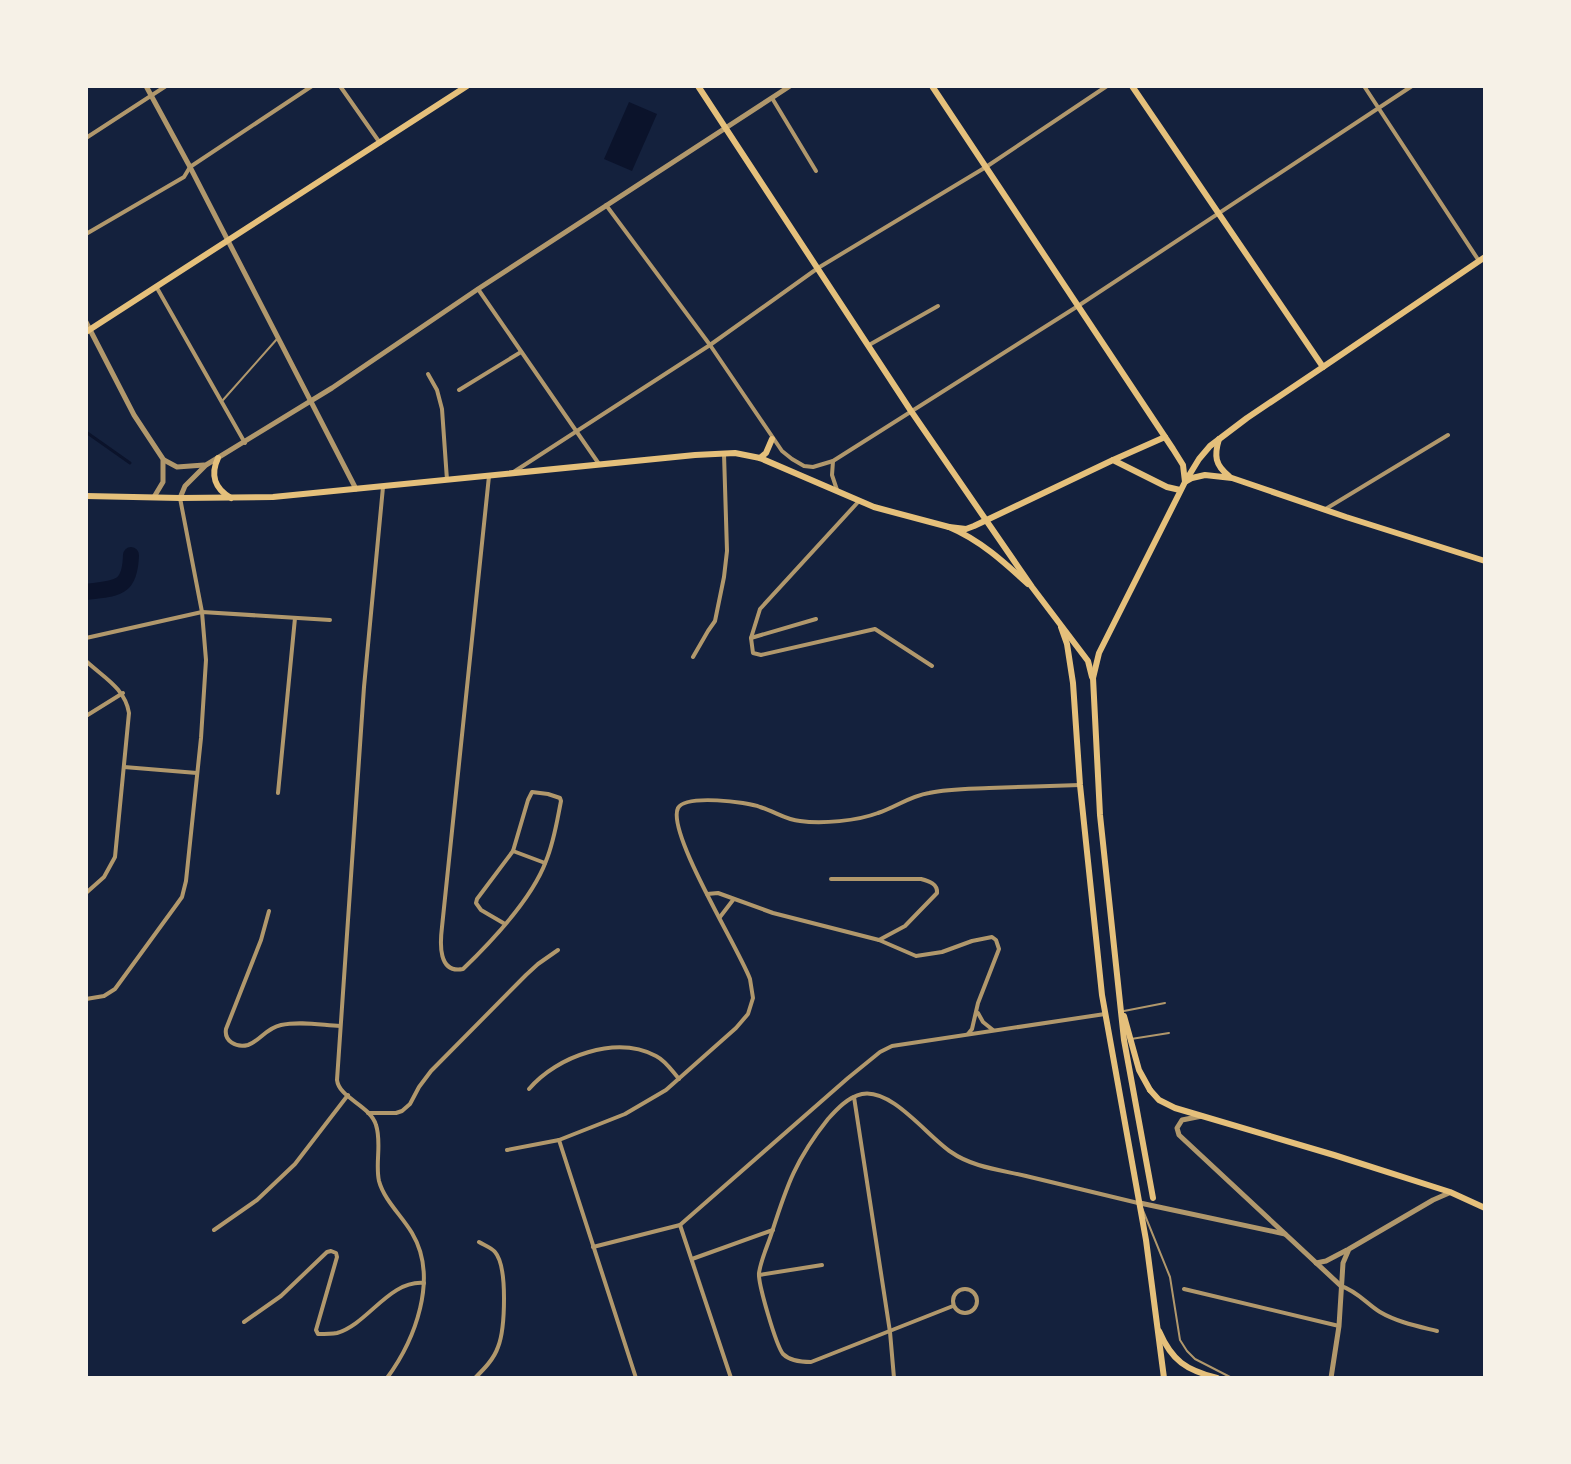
<svg xmlns="http://www.w3.org/2000/svg" width="1571" height="1464" font-family="'Archivo Narrow',sans-serif">
  <rect width="100%" height="100%" fill="#14213d"/>
  <polygon fill="#0b132b" points="629,102 657,114 632,171 604,159"/>
  <g fill="none" stroke-linecap="round" stroke-linejoin="round">
    <polyline stroke="#0b132b" stroke-width="3" points="86,432 130,463"/>
    <path stroke="#0b132b" stroke-width="16" d="M86,592C117,588 130,590 131,555"/>
    <g stroke="#b1986c" stroke-width="2">
      <polyline points="223,400 277,339"/>
      <polyline points="1124,1011 1165,1003"/>
      <polyline points="1131,1039 1169,1033"/>
      <polyline points="1142,1208 1170,1277 1180,1340 1187,1351 1195,1359 1232,1378"/>
    </g>
    <g stroke="#b1986c" stroke-width="4">
      <polyline points="340,86 380,143"/>
      <polyline points="1364,86 1479,261"/>
      <polyline points="772,98 816,171"/>
      <polyline points="86,138 166,86"/>
      <polyline points="606,205 710,345 782,451 792,459 804,466 813,467 833,461 1078,306 1412,86"/>
      <polyline points="86,234 184,177 190,167 312,86"/>
      <polyline points="157,288 245,443"/>
      <polyline points="478,289 599,464"/>
      <polyline points="869,345 938,306"/>
      <polyline points="428,374 437,390 442,409 447,480"/>
      <polyline points="459,390 521,352"/>
      <polyline points="833,461 832,475 837,490"/>
      <polyline points="512,473 710,345 818,268 986,167 1107,86"/>
      <path d="M489,476L442,927C440,943 438,974 463,969C492,941 532,899 546,861C554,842 557,821 561,801L560,798L548,794L532,792L528,800L513,851L477,899L476,903L481,910L505,924"/>
      <path d="M383,487L364,687L337,1080C339,1098 370,1105 376,1125C382,1143 375,1163 379,1181C384,1200 402,1216 412,1233C439,1278 415,1340 387,1378"/>
      <polyline points="859,501 760,609 751,638 753,653 761,655 875,629 932,666"/>
      <polyline points="1324,510 1448,435"/>
      <polyline points="86,638 202,612 330,620"/>
      <polyline points="751,638 816,619"/>
      <polyline points="693,657 708,631 715,621 724,577 727,551 724,454"/>
      <path d="M86,661C103,677 125,688 129,713L115,857L104,877L86,893"/>
      <polyline points="86,716 123,693"/>
      <polyline points="124,767 197,773"/>
      <polyline points="278,793 295,618"/>
      <polyline points="513,851 545,863"/>
      <path d="M831,879H921C929,881 938,884 937,893L905,926L879,940"/>
      <polyline points="707,894 718,893 773,913 879,940 916,956 942,952 972,941 992,937 996,940 999,949 978,1003 972,1029 968,1034"/>
      <path d="M269,911L261,940L226,1029C224,1041 236,1048 248,1045C260,1041 266,1028 281,1025C300,1021 321,1025 340,1026"/>
      <polyline points="720,917 733,900"/>
      <polyline points="86,999 104,996 115,989 177,904 182,897 186,881 201,738 206,660 202,612 180,498"/>
      <polyline points="978,1013 983,1022 993,1030"/>
      <path d="M529,1089C557,1056 616,1035 656,1056C666,1061 672,1071 679,1079"/>
      <polyline points="854,1097 890,1332 894,1378"/>
      <polyline points="368,1113 396,1113 402,1111 410,1104 419,1087 431,1071 526,975 538,964 558,950"/>
      <polyline points="559,1140 636,1378"/>
      <path d="M507,1150L559,1140L625,1114L666,1090L736,1028L748,1014L753,998L750,979C739,949 666,832 678,808C686,794 747,802 760,807C774,811 786,820 800,821C822,824 857,821 878,813C896,807 910,796 929,793C948,789 969,789 989,788C1019,787 1050,786 1080,785"/>
      <polyline points="680,1225 731,1378"/>
      <polyline points="214,1230 257,1200 295,1164 348,1095"/>
      <polyline points="593,1247 680,1225 848,1078 880,1052 892,1046 1105,1014"/>
      <polyline points="692,1259 773,1230"/>
      <polyline points="759,1275 822,1265"/>
      <path d="M1341,1286C1357,1291 1367,1304 1380,1312C1397,1322 1417,1326 1437,1331"/>
      <circle cx="965" cy="1301" r="12"/>
      <polyline points="1184,1289 1339,1326"/>
      <path d="M953,1306L811,1362C802,1362 790,1361 783,1354C776,1345 758,1284 759,1273C761,1259 768,1245 772,1232C787,1185 796,1159 828,1119C837,1109 848,1097 862,1094C892,1088 928,1137 951,1152C972,1167 1001,1170 1026,1176C1063,1185 1101,1194 1138,1203"/>
      <path d="M244,1322L281,1296L327,1252L331,1251L336,1253L337,1257L316,1330L318,1334C324,1334 331,1334 337,1333C368,1324 389,1280 424,1283"/>
      <path d="M475,1378C484,1369 494,1359 498,1347C505,1329 508,1267 495,1252C492,1248 484,1245 479,1242"/>
    </g>
    <g stroke="#b1986c" stroke-width="5">
      <polyline points="146,86 190,167 356,489"/>
      <polyline points="86,322 134,415 163,459 163,482 154,497"/>
      <polyline points="164,460 177,467 204,465"/>
      <polyline points="180,498 185,486 206,465 332,388 478,289 790,86"/>
      <polyline points="1202,1116 1182,1120 1177,1128 1179,1135 1341,1286"/>
      <polyline points="1140,1203 1285,1234"/>
      <polyline points="1316,1263 1326,1261 1347,1250"/>
      <polyline points="1331,1378 1339,1326 1343,1263 1349,1249 1433,1200 1449,1193"/>
    </g>
    <g stroke="#e5c07b" stroke-width="6">
      <polyline points="932,86 1173,449 1183,465 1185,482 1192,478 1205,475 1232,478 1346,517 1485,561"/>
      <polyline points="86,332 467,86"/>
      <polyline points="1323,367 1485,257"/>
      <path d="M1219,439C1214,456 1215,465 1229,476"/>
      <path d="M218,458C210,475 215,489 231,498"/>
      <polyline points="760,458 766,453 772,439"/>
      <polyline points="1113,460 1165,437"/>
      <path d="M86,496L180,498L273,497L695,455L735,453L760,458L874,507L949,527C980,540 1004,562 1028,584"/>
      <polyline points="1150,1090 1159,1100 1175,1108 1334,1155 1450,1192 1485,1208"/>
      <path d="M1159,1331C1172,1361 1186,1370 1217,1378"/>
    </g>
    <g stroke="#e5c07b" stroke-width="6">
      <polyline points="698,86 911,411 1032,587 1088,661 1092,677"/>
      <polyline points="1132,86 1323,367 1247,418 1210,446 1199,459 1185,482 1099,653 1093,678 1100,815 1124,1040 1153,1198"/>
      <polyline points="949,527 966,529 974,526 1113,460 1167,487 1180,490"/>
      <polyline points="1061,627 1067,644 1073,683 1080,785 1102,995 1146,1240 1164,1378"/>
      <polyline points="1124,1016 1139,1070 1150,1090"/>
    </g>
  </g>
  <rect width="1571" height="1464" fill="none" stroke="#f6f1e7" stroke-width="176"/>
</svg>
